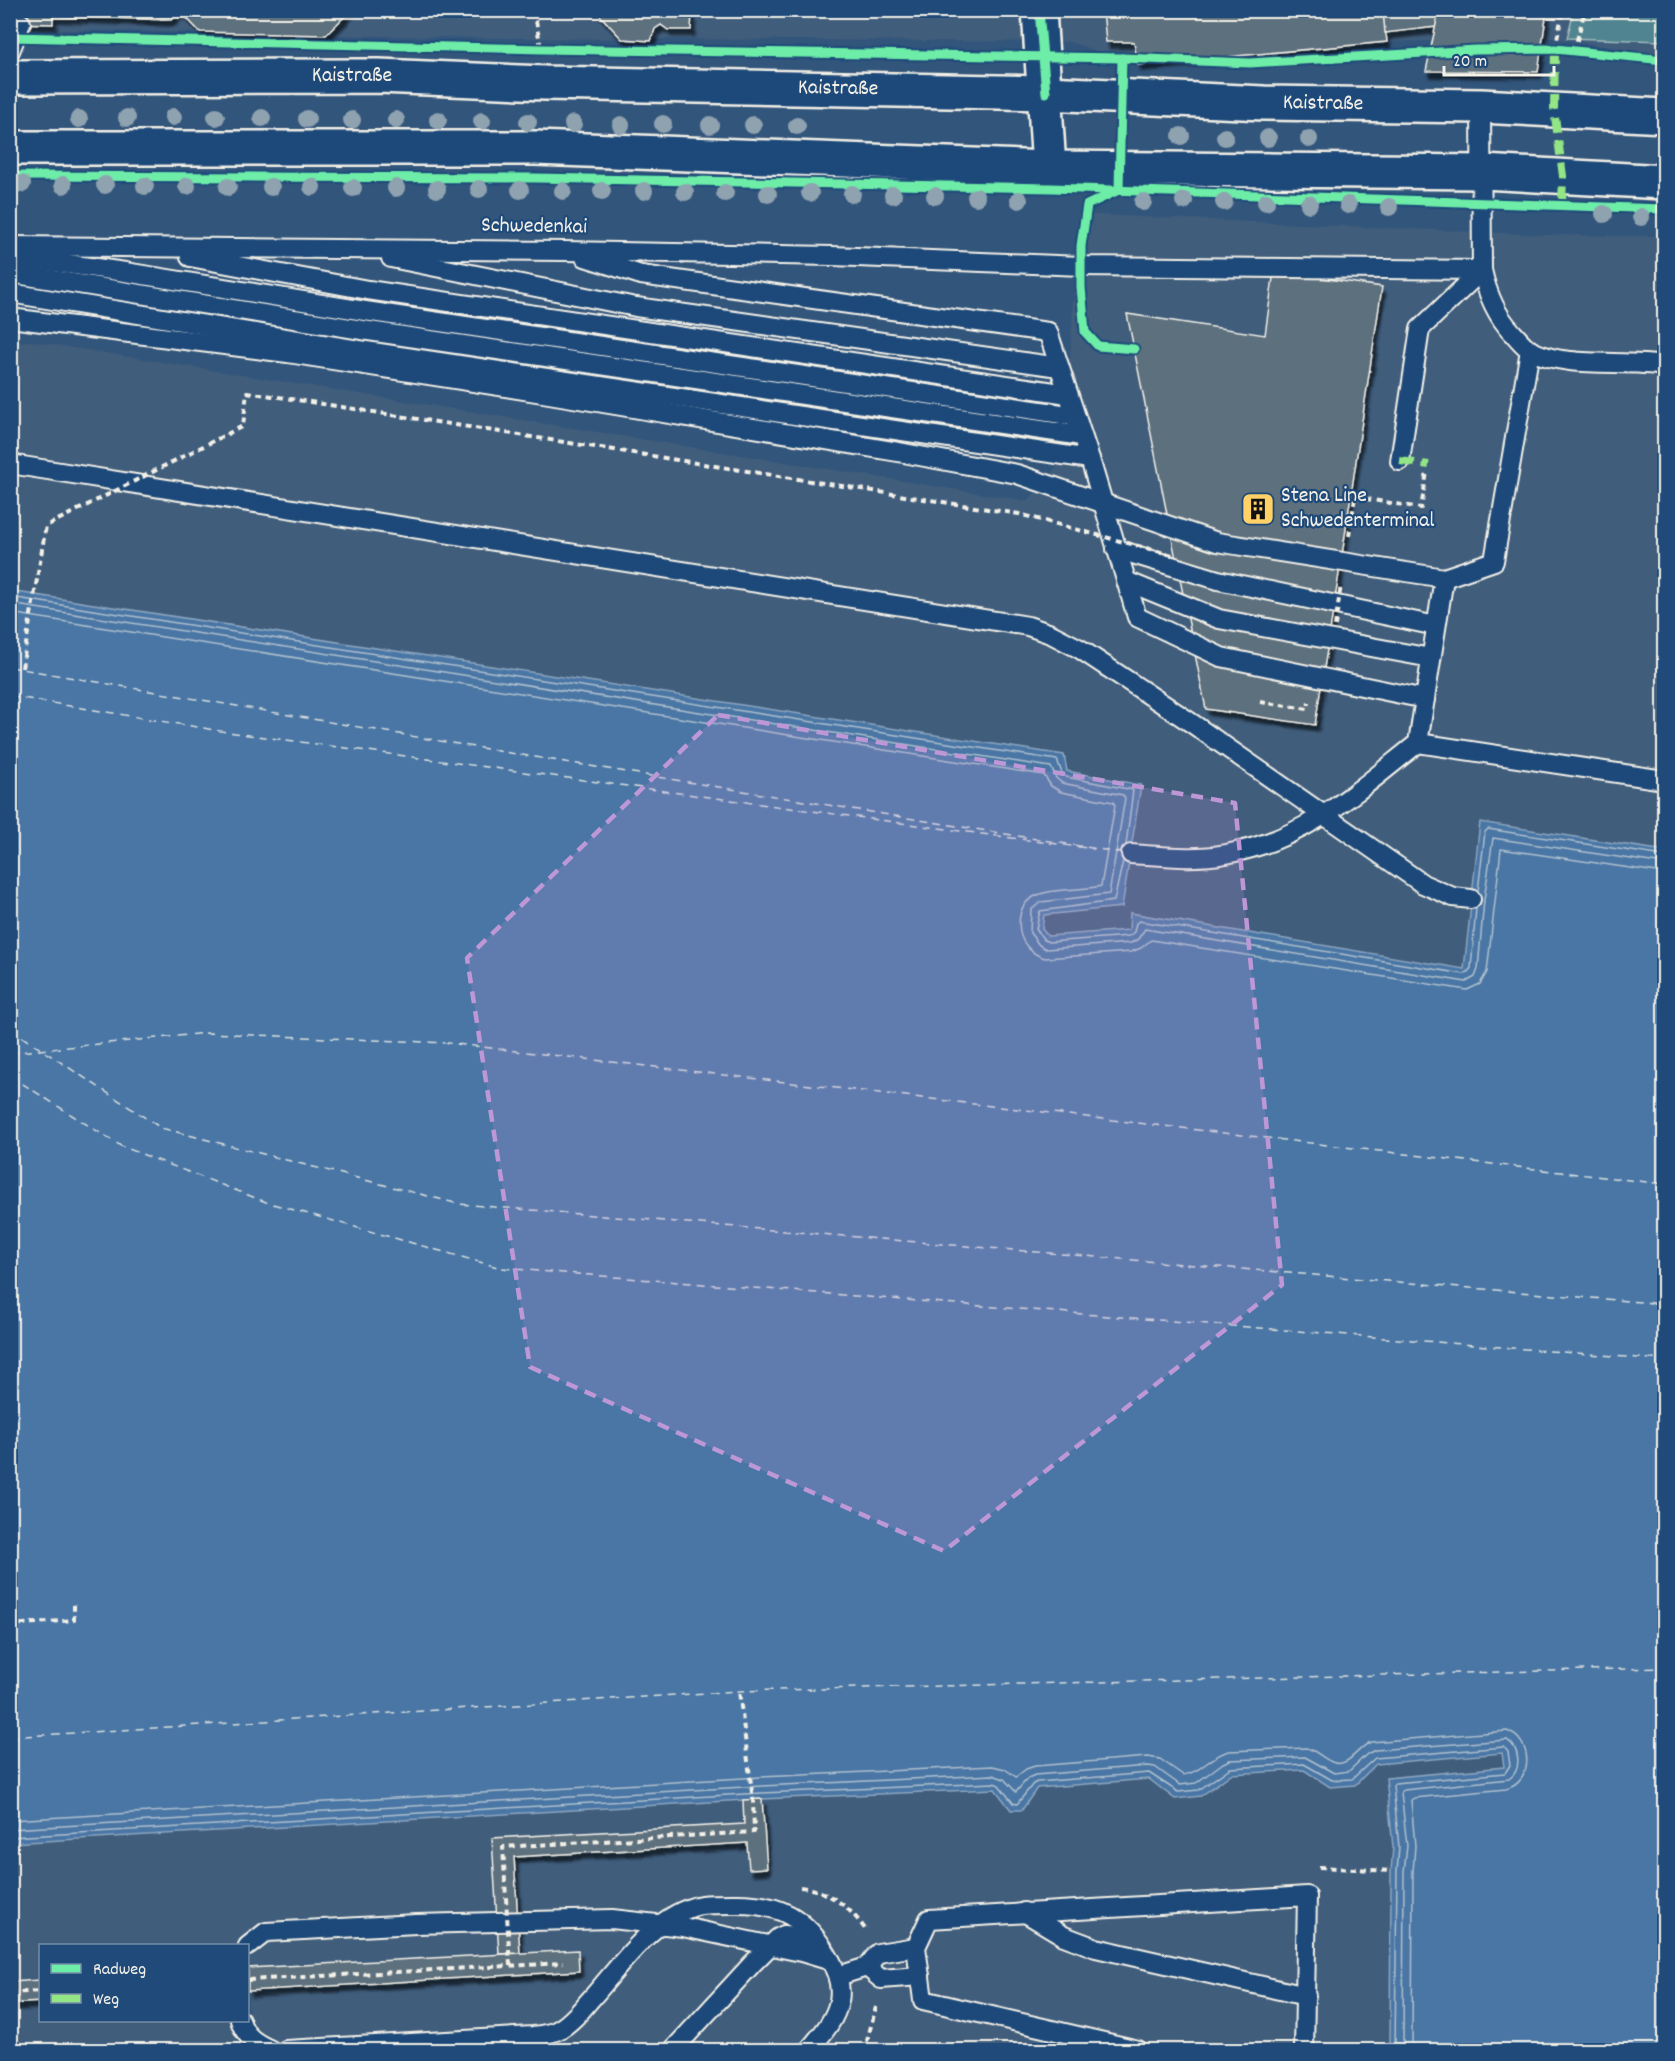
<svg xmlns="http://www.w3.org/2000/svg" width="1675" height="2061" font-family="Dekko,sans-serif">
  <defs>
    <filter id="shadow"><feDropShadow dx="3.5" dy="6" stdDeviation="1.5" flood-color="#0009"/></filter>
  </defs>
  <rect width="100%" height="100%" fill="#32557b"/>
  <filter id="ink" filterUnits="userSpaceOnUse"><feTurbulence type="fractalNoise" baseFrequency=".0167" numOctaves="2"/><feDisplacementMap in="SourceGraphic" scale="12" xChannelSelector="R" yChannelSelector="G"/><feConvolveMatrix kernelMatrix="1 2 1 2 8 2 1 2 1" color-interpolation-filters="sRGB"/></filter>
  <g filter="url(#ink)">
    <g fill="#3f5d7c" fill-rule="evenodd">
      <polygon points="11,10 1664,10 1664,56 1554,38 1387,42 1138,65 1069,42 487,38 11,29"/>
      <polygon points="1078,214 1552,235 1664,236 1664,851 1480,822 1465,969 1131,913 1129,930 1048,936 1042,929 1044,915 1122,907 1140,785 1067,771 1063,755 11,591 10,343 31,341 1028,501 1082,436 1068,394"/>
      <path d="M1503,1752L1504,1767L1386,1779L1393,1847L1391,1871L1390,2050H11V1843L762,1799L995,1789L1011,1810H1022L1037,1788L1149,1779L1201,1796L1231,1774L1304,1770L1330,1787L1355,1785L1376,1764ZM40,1946H248V2020H40Z"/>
    </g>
    <polygon fill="#508490" stroke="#a2babc" stroke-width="1.5" points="1574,10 1664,11 1664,41 1567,38"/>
    <polygon fill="#4a76a5" stroke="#8ea7c0" stroke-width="1.5" points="10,591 1064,755 1067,771 1141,785 1122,907 1044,915 1042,929 1048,936 1129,930 1130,913 1464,969 1480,822 1664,851 1664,2050 1390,2050 1391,1871 1393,1847 1386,1778 1504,1767 1502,1753 1376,1764 1355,1785 1330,1787 1304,1770 1231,1774 1201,1796 1175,1799 1149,1779 1037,1788 1022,1810 1011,1810 995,1789 762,1799 11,1843"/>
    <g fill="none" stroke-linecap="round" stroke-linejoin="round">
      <g stroke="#b0c0cd" stroke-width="1.5">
        <polyline points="10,597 1057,760 1062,773 1066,777 1133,790 1126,845"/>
        <polyline points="10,604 1051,767 1056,778 1062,783 1123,795 1125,798 1109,894 1041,902 1031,910 1030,933 1039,945 1046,949 1131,943 1138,939 1145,929 1466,982 1475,977 1478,969 1484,900 1493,838 1664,864"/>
        <path d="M10,613L1044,775L1051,786L1061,792L1113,802L1115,805L1101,886C1070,894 1012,880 1020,932C1022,944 1033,955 1045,958L1131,952L1141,948L1151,940L1467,990L1480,984L1487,972L1501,849L1664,873"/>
        <polyline points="1123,861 1114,901 1040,911 1036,929 1044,940 1049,942 1129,936 1134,932 1136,923 1139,921 1464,974 1468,972 1471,968 1476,908"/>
        <polyline points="1478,891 1485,832 1488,829 1664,856"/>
        <path d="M10,1820L761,1777L993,1766L1005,1769L1016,1777L1026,1769L1035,1766L1148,1757L1160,1759L1183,1775C1201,1773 1211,1755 1229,1751L1306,1748C1317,1750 1325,1761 1335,1763C1349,1767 1359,1746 1371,1742L1507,1731C1533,1740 1534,1782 1506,1789L1414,1798L1411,1800L1415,1846L1413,1872L1412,2050"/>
        <path d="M10,1829L762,1786L993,1775L1004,1779L1016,1792L1028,1778L1035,1775L1148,1766L1155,1767L1180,1785L1196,1783L1223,1763L1230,1760L1305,1757L1334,1773L1349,1771L1367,1754L1375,1750L1507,1740C1520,1748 1522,1770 1509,1779L1404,1790L1401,1792L1407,1846L1404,1872L1403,2050"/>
        <polyline points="10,1837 762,1793 994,1783 999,1785 1013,1803 1017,1804 1033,1784 1037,1782 1149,1773 1178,1792 1199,1790 1230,1768 1304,1764 1332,1780 1352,1779 1375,1758 1504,1747 1508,1752 1510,1765 1505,1773 1395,1783 1393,1785 1399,1847 1397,1871 1395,2050"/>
      </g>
      <g stroke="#dadfde" stroke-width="1.5" stroke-dasharray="8 6" stroke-linecap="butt">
        <polyline points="10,667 498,751 1122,853"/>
        <polyline points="10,696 227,732 1094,849"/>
        <polyline points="10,1029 161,1128 459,1204 1664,1304"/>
        <polyline points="10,1053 207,1033 448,1043 1664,1184"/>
        <polyline points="10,1076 121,1146 266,1202 501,1268 1664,1360"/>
        <polyline points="10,1737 739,1691 1664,1668"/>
      </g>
    </g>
    <g fill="#5d707e" stroke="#f4f1e8" stroke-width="1.5" filter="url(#shadow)">
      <polygon points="10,10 53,10 53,24 10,23"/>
      <polygon points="53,10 351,10 326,35 200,32 180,11 171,20 53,16"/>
      <polygon points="595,10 692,10 691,30 668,30 661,25 655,29 651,41 622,39"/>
      <polygon points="1103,10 1383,10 1387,42 1138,65 1134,42 1106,42"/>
      <polygon points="1383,10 1439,10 1436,27 1385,33"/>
      <polygon points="1439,10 1547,10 1538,72 1426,71"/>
      <polygon points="1274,271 1382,287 1344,542 1315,725 1206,709 1127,314 1265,335"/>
      <polygon points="762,1799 767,1868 749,1869 747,1843 514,1857 520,1953 499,1954 492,1838 744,1824 743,1800"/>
      <polygon points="578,1950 579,1971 248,1991 248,1968"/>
      <polygon points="40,1980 40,2002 10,2004 10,1982"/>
    </g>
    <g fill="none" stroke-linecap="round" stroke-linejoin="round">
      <g stroke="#f4f1e8" stroke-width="22">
        <g id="service">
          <polyline points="10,51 21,23"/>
          <path d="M1481,106L1482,270C1487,293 1496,315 1512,332C1518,338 1524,347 1532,351C1568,369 1624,359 1664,366"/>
          <polyline points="10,246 564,251 832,256 1081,266 1482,270"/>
          <polyline points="10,256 125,272 365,311 1075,416"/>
          <polyline points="190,257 368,290 1068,394"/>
          <polyline points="585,257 641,275 1048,332 1090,459 1137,617 1221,657 1425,699"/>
          <polyline points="391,258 636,307 1059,367"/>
          <polyline points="10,273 362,330 1082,436"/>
          <polyline points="10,293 359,350 1090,459"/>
          <polyline points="10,318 288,353 549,394 898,452 1017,474 1217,542 1444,578 1494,561 1530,350"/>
          <polyline points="1400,461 1420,329 1482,270"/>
          <polyline points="10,464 1028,626 1051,634 1080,649 1193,724 1423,884 1453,897 1471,899"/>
          <polyline points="1116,549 1218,580 1436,626"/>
          <polyline points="1126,581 1219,619 1431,658"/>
          <polyline points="1418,743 1664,780"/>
          <path d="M1131,854C1163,856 1195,860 1226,854C1306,840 1357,791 1418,743L1444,578"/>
          <polyline points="1024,1912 1064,1936 1096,1948 1306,1996"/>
          <polyline points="248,1946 266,1932 416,1924 612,1919 683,1927 801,1952 831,1961"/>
          <polyline points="867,1967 881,1979 920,1976"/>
          <polyline points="838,1976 867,1967 878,1953 916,1947"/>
          <path d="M240,2020C245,2037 256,2043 271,2050"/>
          <path d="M286,2050L533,2036C541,2035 549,2034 556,2031C569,2025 580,2012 589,2001C619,1968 654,1914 701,1905C711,1904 722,1904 733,1904C779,1903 806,1917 829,1958C837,1971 842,1985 839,2001C835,2021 821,2035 809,2050"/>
          <polyline points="673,2050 753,1963 778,1938 784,1935 798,1936 816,1947"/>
          <polyline points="1138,2050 923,2000 916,1947 929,1919 1307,1896 1304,2050"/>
        </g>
      </g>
      <g stroke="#f4f1e8" stroke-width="38">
        <polyline id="minor" points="1039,10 1049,168"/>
      </g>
      <g stroke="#f4f1e8" stroke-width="38">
        <g id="secondary">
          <polyline points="10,77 379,76 545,83 1046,93 1264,103 1481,106 1664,116"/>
          <polyline points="10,148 535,148 1049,168 1483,172 1664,182"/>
        </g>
      </g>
      <g stroke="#f4f1e8" stroke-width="4" stroke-dasharray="6 4.5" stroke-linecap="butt">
        <polyline points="534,10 541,48"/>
        <polyline points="1585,10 1584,14 1604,10"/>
        <polyline points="1555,49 1563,10"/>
        <polyline points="1574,51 1584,14"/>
        <polyline points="1355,497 1421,508 1427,472"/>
        <polyline points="1349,536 1355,497 1351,496"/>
        <polyline points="1260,702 1308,709 1309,702"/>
        <polyline points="10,1625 74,1620 74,1603"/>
        <polyline points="1319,1867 1391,1871"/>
        <path d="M800,1887C828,1890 849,1906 865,1929"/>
        <polyline points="248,1980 563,1963"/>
        <polyline points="10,1993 40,1991"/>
        <polyline points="860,2050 867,2041 876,2007"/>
      </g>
      <use href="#service" stroke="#1f4a7a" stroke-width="18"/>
      <use href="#minor" stroke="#1f4a7a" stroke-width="33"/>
      <use href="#secondary" stroke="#1f4a7a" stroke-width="33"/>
      <g stroke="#f4f1e8" stroke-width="4" stroke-dasharray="6 4.5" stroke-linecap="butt">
        <polyline points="1335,626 1341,585"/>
        <polyline points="22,668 46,526 243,426 247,392 1019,514 1176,556"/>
        <polyline points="510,1966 503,1847 754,1832 753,1800 739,1691"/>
      </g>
      <g stroke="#94e586" stroke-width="8" stroke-dasharray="15 8" stroke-linecap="butt">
        <polyline points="1555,49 1554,109 1563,176 1562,205"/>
        <polyline points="1400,461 1429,465"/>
      </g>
      <g stroke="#1f4a7a" stroke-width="13">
        <g id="cycleway">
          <polyline points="1039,10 1046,93"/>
          <polyline points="10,37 542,49 1122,58 1250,63 1476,50 1555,49 1664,60"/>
          <polyline points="1122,58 1119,190 1087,205 1081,246 1081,287 1085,332 1098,346 1134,349"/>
          <polyline points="10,176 536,178 1051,188 1664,209"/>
        </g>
      </g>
      <use href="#cycleway" stroke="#6deda7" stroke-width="9"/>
    </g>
    <g fill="#8fa2b0">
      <circle cx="173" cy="117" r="9"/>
      <circle cx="216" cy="117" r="9"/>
      <circle cx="127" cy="118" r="9"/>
      <circle cx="262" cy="118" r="9"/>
      <circle cx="79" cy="119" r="9"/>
      <circle cx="307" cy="119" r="9"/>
      <circle cx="352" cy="120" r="9"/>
      <circle cx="396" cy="120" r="9"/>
      <circle cx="438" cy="120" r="9"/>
      <circle cx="482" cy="121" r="9"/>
      <circle cx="528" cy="122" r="9"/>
      <circle cx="573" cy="124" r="9"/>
      <circle cx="663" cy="124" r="9"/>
      <circle cx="621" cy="125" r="9"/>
      <circle cx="710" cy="125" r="9"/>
      <circle cx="753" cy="125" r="9"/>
      <circle cx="797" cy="126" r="9"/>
      <circle cx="1181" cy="136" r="9"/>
      <circle cx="1225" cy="137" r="9"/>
      <circle cx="1268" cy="138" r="9"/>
      <circle cx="1309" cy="139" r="9"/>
      <circle cx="22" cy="184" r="9"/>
      <circle cx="63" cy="185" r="9"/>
      <circle cx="105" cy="185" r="9"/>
      <circle cx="145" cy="186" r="9"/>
      <circle cx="187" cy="186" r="9"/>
      <circle cx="228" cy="187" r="9"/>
      <circle cx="271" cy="187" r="9"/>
      <circle cx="312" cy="187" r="9"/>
      <circle cx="353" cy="188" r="9"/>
      <circle cx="396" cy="188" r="9"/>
      <circle cx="437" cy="189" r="9"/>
      <circle cx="479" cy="189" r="9"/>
      <circle cx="520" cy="190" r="9"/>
      <circle cx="563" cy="191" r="9"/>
      <circle cx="602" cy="191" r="9"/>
      <circle cx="644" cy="191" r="9"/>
      <circle cx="685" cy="192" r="9"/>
      <circle cx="725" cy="193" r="9"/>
      <circle cx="810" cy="193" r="9"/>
      <circle cx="768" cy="194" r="9"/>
      <circle cx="852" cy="194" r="9"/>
      <circle cx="893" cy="195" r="9"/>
      <circle cx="935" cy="196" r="9"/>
      <circle cx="976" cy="197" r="9"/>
      <circle cx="1019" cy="200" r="9"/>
      <circle cx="1184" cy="201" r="9"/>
      <circle cx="1143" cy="202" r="9"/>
      <circle cx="1224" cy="202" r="9"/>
      <circle cx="1266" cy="202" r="9"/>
      <circle cx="1309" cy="204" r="9"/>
      <circle cx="1348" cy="205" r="9"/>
      <circle cx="1389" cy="207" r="9"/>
      <circle cx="1604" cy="214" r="9"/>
      <circle cx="1641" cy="217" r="9"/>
    </g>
  </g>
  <path fill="#be98d6" fill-opacity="0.2" stroke="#be98d6" stroke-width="4.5" stroke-dasharray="12 8" stroke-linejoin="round" d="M718,715L1235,803L1282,1285L944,1551L530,1367L467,958Z"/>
  <defs>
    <g id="building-square" transform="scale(1.725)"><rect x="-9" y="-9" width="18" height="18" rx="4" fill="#ffd166" stroke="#1f4a7a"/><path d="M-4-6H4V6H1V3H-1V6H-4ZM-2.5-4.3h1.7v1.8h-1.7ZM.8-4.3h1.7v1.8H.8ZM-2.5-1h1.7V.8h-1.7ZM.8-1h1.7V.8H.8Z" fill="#111"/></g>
  </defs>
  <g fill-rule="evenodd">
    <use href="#building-square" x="1258" y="509"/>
  </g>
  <g text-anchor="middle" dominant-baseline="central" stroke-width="4.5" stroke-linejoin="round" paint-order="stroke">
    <g font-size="22" fill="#f4f1e8" stroke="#1f4a7a">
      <text x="352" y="76">Kaistraße</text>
      <text transform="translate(838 89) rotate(1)">Kaistraße</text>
      <text transform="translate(1323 104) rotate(1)">Kaistraße</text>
      <text transform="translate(534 227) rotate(1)">Schwedenkai</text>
    </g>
    <g font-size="22" fill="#f4f1e8" stroke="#1f4a7a" text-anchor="start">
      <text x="1281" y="496">Stena Line<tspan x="1281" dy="25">Schwedenterminal</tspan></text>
    </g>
  </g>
  <rect width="1675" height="2061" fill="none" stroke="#1f4a7a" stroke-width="36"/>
  <rect x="18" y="18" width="1639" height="2025" fill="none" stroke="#f4f1e8" stroke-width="2" filter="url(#ink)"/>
  <rect x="39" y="1944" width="210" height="78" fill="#1f4a7a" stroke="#748da6" stroke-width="1.5"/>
  <rect x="51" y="1964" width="30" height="9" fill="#6deda7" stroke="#748da6" stroke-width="1.5"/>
  <text x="93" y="1974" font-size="18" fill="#f4f1e8">Radweg</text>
  <rect x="51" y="1994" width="30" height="9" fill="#94e586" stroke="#748da6" stroke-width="1.5"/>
  <text x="93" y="2004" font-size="18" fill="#f4f1e8">Weg</text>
  <path d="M1444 66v9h110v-9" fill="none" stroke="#f4f1e8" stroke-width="3"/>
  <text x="1453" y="66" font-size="18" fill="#f4f1e8" stroke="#1f4a7a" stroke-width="4.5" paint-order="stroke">20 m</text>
</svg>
